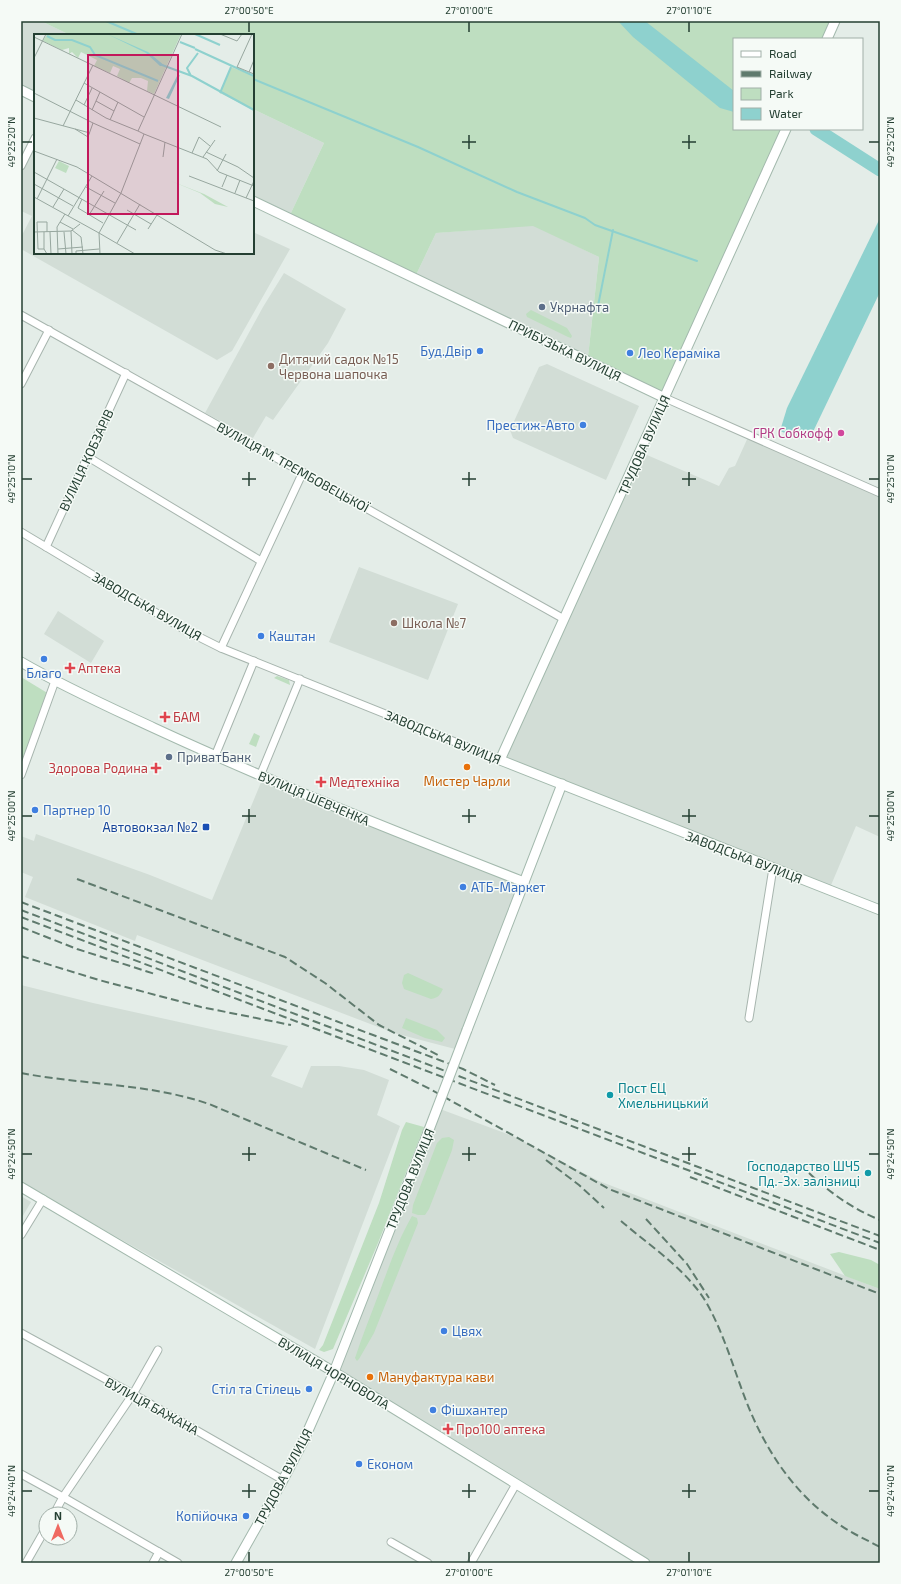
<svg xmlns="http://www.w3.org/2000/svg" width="901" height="1584" font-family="'Exo 2',sans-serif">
  <rect width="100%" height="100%" fill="#e4ede8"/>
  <g fill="#d2ddd6">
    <polygon points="21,21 41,21 70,35 35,35 35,93 21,87"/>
    <polygon points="253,109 324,143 290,215 253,197"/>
    <polygon points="35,145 35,253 253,253 253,232 290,249 232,351 217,360 21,249 21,237 32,216 21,211 21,173"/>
    <polygon points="533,225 599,257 588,357 416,275 436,233"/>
    <polygon points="284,273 346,309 328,343 273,420 266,416 253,438 205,413 263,307"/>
    <polygon points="547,364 639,406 606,480 513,438 510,430 539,367"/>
    <polygon points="749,435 880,493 880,837 856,826 829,890 500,760 640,452 719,486 729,468 735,466"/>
    <polygon points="359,567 458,604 428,680 329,642"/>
    <polygon points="58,611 104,641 91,663 44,634"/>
    <polygon points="262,780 520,884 455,1049 394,1033 137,935 135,941 25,897 33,877 21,872 21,836 34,841 36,834 150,875 212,900"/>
    <polygon points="21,985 93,1003 288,1046 271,1076 302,1088 311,1066 339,1066 364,1070 389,1080 377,1115 400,1126 315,1349 21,1183"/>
    <polygon points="440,1109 513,1136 599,1181 880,1289 880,1563 651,1563 338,1371"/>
    <polygon points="21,1196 31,1202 21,1219"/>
  </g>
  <g fill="#bedec0">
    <polygon points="41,21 831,21 823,39 734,39 734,129 783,129 663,393 588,357 599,257 533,226 436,233 416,275 290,215 324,143 253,109 253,35 70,35"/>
    <polygon points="531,310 567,328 572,336 571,338 568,337 527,317 526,314"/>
    <polygon points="277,676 289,680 290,685 274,678"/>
    <polygon points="21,677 49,694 21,775"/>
    <polygon points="254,733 260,736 256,747 249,744"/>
    <path d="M408,973L443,989C440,995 438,998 431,999L404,989L402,983L404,975Z"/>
    <polygon points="406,1018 437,1030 445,1038 442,1042 425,1038 402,1028"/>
    <polygon points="406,1122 424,1127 423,1130 378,1243 333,1349 324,1352 319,1350 323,1345 379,1203 402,1130"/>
    <polygon points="449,1137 454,1140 452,1150 429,1209 425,1215 418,1215 412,1213 413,1205 437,1143 442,1138"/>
    <path d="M412,1216L417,1218L418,1223L374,1333L359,1359L357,1361L355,1358C362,1336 371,1315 379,1293C389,1267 398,1240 412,1216Z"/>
    <polygon points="839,1252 871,1260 880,1265 880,1289 845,1276 830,1254"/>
  </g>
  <g fill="#8ed1ce">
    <polygon points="618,21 645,21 734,91 734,112 720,108 633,37"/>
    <polygon points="880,218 880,292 811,436 800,439 780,431 787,408"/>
  </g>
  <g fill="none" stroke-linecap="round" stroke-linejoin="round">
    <g stroke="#8ed1ce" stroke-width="2">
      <polyline points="106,21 139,35"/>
      <polyline points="253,79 418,147 517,192 585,218 595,225 697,261"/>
      <polyline points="597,311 613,230"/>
    </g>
    <polyline stroke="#8ed1ce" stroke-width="13" points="816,129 880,170"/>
    <g stroke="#a7b5ae" stroke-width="9">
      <g id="street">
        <polyline points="21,166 35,138"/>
        <polyline points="21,315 564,619"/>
        <polyline points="21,384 49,330"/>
        <polyline points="665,398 880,493"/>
        <polyline points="88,457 261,561"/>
        <polyline points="21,532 185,630 221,648 500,760"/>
        <polyline points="46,547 126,373"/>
        <polyline points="221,648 303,472"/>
        <polyline points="215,756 254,661"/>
        <polyline points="21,775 55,681"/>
        <polyline points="260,776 300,679"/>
        <polyline points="749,1018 773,868"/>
        <polyline points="21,1235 43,1199"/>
        <polyline points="21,1333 133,1394 283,1480"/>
        <polyline points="21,1474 63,1497 178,1563"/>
        <polyline points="54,1514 63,1497 133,1394 158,1350"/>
        <polyline points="391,1542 428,1563"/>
        <polyline points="26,1563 46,1528"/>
        <polyline points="153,1563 159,1552"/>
        <polyline points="471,1563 516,1484"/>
      </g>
    </g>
    <g stroke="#a3b9ad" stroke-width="11">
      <g id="secondary">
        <polyline points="827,39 835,21"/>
        <polyline points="21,90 35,97"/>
        <polyline points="786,129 500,760 880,910"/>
        <polyline points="253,201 665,398"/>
        <path d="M21,662C64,687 109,707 154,728C275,784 399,833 524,882"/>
        <polyline points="467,1030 562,784"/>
        <polyline points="21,1187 334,1372 645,1563"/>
        <polyline points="236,1563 283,1480 303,1442 334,1372 427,1135"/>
      </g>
    </g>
    <use href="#street" stroke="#fff" stroke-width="7"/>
    <use href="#secondary" stroke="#fff" stroke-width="9"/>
    <g stroke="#5f7a6d" stroke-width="2" stroke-dasharray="8 4" stroke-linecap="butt">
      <polyline points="77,879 285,957 325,983 379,1025 438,1055"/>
      <polyline points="21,902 463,1069 495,1085"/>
      <polyline points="21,910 880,1236"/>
      <polyline points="21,917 880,1243"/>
      <polyline points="21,927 77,949 155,974"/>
      <polyline points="21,956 99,980 201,1007 291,1025"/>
      <polyline points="390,1069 430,1089 609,1189 880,1294"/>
      <path d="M21,1073C83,1085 148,1083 209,1104L366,1170"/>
      <polyline points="546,1160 579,1185 604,1208"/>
      <path d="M809,1173C830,1193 853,1209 880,1220"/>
      <polyline points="690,1177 880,1250"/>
      <polyline points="646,1219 687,1264 709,1298"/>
      <path d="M621,1221C650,1246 686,1269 706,1302C722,1330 731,1360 742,1390C761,1443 791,1493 840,1525C853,1534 867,1540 880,1547"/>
    </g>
    <g stroke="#a3b9ad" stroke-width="11" stroke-linecap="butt">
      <polyline id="secondary-bridge" points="427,1135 467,1030"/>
    </g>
    <use href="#secondary-bridge" stroke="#fff" stroke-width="9"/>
  </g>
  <path fill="none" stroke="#243f32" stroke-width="1.5" d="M249,22V32M469,22V32M689,22V32M469,135V149M689,135V149M22,142H32M462,142H476M682,142H696M869,142H879M249,472V486M469,472V486M689,472V486M22,479H32M242,479H256M462,479H476M682,479H696M869,479H879M249,809V823M469,809V823M689,809V823M22,816H32M242,816H256M462,816H476M682,816H696M869,816H879M249,1147V1161M469,1147V1161M689,1147V1161M22,1154H32M242,1154H256M462,1154H476M682,1154H696M869,1154H879M249,1484V1498M469,1484V1498M689,1484V1498M22,1491H32M242,1491H256M462,1491H476M682,1491H696M869,1491H879M249,1552V1562M469,1552V1562M689,1552V1562"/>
  <g fill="#5c6f8a" stroke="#f5faf6" stroke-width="1.5">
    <circle cx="542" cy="307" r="4"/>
    <circle cx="169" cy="757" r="4"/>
  </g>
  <g fill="#3f7fe0" stroke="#f5faf6" stroke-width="1.5">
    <circle cx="480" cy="351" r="4"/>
    <circle cx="630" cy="353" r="4"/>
    <circle cx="583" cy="425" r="4"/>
    <circle cx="261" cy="636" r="4"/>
    <circle cx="44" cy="659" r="4"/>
    <circle cx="35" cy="810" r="4"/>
    <circle cx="463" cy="887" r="4"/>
    <circle cx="444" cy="1331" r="4"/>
    <circle cx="309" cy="1389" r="4"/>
    <circle cx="433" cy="1410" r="4"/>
    <circle cx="359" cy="1464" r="4"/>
    <circle cx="246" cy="1516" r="4"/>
  </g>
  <g fill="#8d6e63" stroke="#f5faf6" stroke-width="1.5">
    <circle cx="271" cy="366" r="4"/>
    <circle cx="394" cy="623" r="4"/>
  </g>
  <circle fill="#d1479c" stroke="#f5faf6" stroke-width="1.5" cx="841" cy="433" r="4"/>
  <g fill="#e0444e" stroke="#f5faf6" stroke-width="1.5">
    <path d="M68 662h4v4h4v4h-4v4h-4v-4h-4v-4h4z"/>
    <path d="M163 711h4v4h4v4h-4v4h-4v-4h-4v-4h4z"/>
    <path d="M154 762h4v4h4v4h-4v4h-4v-4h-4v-4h4z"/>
    <path d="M319 776h4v4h4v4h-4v4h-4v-4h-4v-4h4z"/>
    <path d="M446 1423h4v4h4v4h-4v4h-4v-4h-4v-4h4z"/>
  </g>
  <g fill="#e8710a" stroke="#f5faf6" stroke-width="1.5">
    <circle cx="467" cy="767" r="4"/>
    <circle cx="370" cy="1377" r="4"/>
  </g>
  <rect fill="#1a4fb4" stroke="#f5faf6" stroke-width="1.5" x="202" y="823" width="8" height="8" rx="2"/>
  <g fill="#0f9aa8" stroke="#f5faf6" stroke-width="1.5">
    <circle cx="610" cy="1095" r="4"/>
    <circle cx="868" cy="1173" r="4"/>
  </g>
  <g text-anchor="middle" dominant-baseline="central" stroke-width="3" stroke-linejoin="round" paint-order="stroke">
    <g font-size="13" fill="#4e5e75" stroke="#f5faf6" text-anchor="start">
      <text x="550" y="307">Укрнафта</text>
      <text x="177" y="757">ПриватБанк</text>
    </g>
    <g font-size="13" fill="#243f32" stroke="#f5faf6">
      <text transform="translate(565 350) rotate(26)">ПРИБУЗЬКА ВУЛИЦЯ</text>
      <text transform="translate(644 445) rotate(-66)">ТРУДОВА ВУЛИЦЯ</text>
      <text transform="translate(86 460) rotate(-65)">ВУЛИЦЯ КОБЗАРІВ</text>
      <text transform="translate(293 467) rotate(29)">ВУЛИЦЯ М. ТРЕМБОВЕЦЬКОЇ</text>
      <text transform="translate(147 606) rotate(30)">ЗАВОДСЬКА ВУЛИЦЯ</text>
      <text transform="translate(443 737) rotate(22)">ЗАВОДСЬКА ВУЛИЦЯ</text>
      <text transform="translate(314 798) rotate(23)">ВУЛИЦЯ ШЕВЧЕНКА</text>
      <text transform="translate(744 857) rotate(21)">ЗАВОДСЬКА ВУЛИЦЯ</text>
      <text transform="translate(410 1179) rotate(-68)">ТРУДОВА ВУЛИЦЯ</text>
      <text transform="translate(334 1373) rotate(31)">ВУЛИЦЯ ЧОРНОВОЛА</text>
      <text transform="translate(152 1406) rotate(29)">ВУЛИЦЯ БАЖАНА</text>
      <text transform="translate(283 1477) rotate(-62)">ТРУДОВА ВУЛИЦЯ</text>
    </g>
    <g font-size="13" fill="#366cbe" stroke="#f5faf6" text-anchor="start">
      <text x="472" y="351" text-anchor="end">Буд.Двір</text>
      <text x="638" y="353">Лео Кераміка</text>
      <text x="575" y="425" text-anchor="end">Престиж-Авто</text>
      <text x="269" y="636">Каштан</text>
      <text x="44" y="673" text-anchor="middle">Благо</text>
      <text x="43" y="810">Партнер 10</text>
      <text x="471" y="887">АТБ-Маркет</text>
      <text x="452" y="1331">Цвях</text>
      <text x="301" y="1389" text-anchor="end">Стіл та Стілець</text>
      <text x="441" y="1410">Фішхантер</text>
      <text x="367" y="1464">Економ</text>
      <text x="238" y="1516" text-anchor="end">Копійочка</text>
    </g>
    <g font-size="13" fill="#785e54" stroke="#f5faf6" text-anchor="start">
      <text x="279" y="359">Дитячий садок №15<tspan x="279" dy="15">Червона шапочка</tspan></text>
      <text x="402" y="623">Школа №7</text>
    </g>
    <g font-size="13" fill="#b23c85" stroke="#f5faf6" text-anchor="end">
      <text x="833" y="433">ГРК Собкофф</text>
    </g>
    <g font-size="13" fill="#be3a42" stroke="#f5faf6" text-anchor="start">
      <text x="78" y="668">Аптека</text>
      <text x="173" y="717">БАМ</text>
      <text x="148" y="768" text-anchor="end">Здорова Родина</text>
      <text x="329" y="782">Медтехніка</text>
      <text x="456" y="1429">Про100 аптека</text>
    </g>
    <g font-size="13" fill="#c56008" stroke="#f5faf6">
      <text x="467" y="781">Мистер Чарли</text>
      <text x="378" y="1377" text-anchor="start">Мануфактура кави</text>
    </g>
    <g font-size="13" fill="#164399" stroke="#f5faf6" text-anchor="end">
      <text x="198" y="827">Автовокзал №2</text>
    </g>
    <g font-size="13" fill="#0d838f" stroke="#f5faf6" text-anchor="start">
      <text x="618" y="1088">Пост ЕЦ<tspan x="618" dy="15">Хмельницький</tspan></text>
      <text x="860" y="1166" text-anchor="end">Господарство ШЧ5<tspan x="860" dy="15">Пд.-Зх. залізниці</tspan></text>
    </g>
  </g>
  <g transform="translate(34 34)">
    <rect width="220" height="220" fill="#e4ede8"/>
    <path d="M13,0H147L120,60L113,57L114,47L107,44H98L95,49L83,42L86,35L79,32L76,39L60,32L63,26L47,18L44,24L38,18L35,20V14L28,16L9,7ZM197,33L220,42V76L186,59ZM25,127L35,132L32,139L21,134ZM137,147L170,160L194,173L181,170L166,159Z" fill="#bedec0"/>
    <path d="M73,0L114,18L131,32H126L112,19ZM146,41L135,65L132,64L143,42Z" fill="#8ed1ce"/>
    <path fill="none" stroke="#8ed1ce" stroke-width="2" d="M161,0L186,11M13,2L21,6H38L56,13L61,21L124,47M146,8L161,14M161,15L220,42M128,31L158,42L220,76M157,42L153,34L164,19M186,59L197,33"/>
    <path fill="none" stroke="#97a79f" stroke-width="1" d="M186,0L203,7L208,0M218,0L203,33L220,40M0,3L187,93M0,24L12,0M215,38L220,26M50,49L110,83M0,59L59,89L106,110M42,66L72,84L104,97M62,67L80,77M50,71L58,54M58,76L66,58M0,84L56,99M76,86L84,68M29,92L59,31M41,95L54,103L59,89M110,100L173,125L185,138L220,152M0,117L43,133L181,216L193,220M172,118L204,133L220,144M158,119L165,103L176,112M129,123L131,108M169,123L181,106M183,137L192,120M0,138L102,196M155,142L220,167M0,150L39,172M52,153L81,169M188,153L193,141M201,159L206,146M0,163L65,199L87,159L110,100L104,97L148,0M212,164L220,147M3,165L23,125M48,165L44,174L69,189M19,173L30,155M93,176L117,190M55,181L70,157M34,182L58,142M26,188L39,195M114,195L123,181M38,196L47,203L49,220M37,197L38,220M0,198L37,197L46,190M10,198V215L13,220M16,198L17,220M30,198L32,220M83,209L106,170M10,215H4L3,188H13V198M24,215L49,213M24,220L23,193L31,180M42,220V217L65,215M66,220L65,199L101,220"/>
    <path fill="#c2185b" fill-opacity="0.15" stroke="#c2185b" stroke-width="2" d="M54,21H144V180H54Z"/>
    <rect width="220" height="220" fill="none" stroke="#243f32" stroke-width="2"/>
  </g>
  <rect width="901" height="1584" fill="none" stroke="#f5faf6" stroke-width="44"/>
  <rect x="733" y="38" width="130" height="92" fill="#f5faf6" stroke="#a1afa8"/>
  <rect x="741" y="51" width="20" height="6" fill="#ffffff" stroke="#a1afa8"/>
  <text x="769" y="58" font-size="12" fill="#243f32">Road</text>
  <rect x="741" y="71" width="20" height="6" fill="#5f7a6d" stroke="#a1afa8"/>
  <text x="769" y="78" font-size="12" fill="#243f32">Railway</text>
  <rect x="741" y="88" width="20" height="12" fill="#bedec0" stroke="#a1afa8"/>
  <text x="769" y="98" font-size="12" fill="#243f32">Park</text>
  <rect x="741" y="108" width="20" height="12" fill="#8ed1ce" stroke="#a1afa8"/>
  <text x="769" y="118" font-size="12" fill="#243f32">Water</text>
  <g transform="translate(58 1526)"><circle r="19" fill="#f5faf6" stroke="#a1afa8"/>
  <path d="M0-3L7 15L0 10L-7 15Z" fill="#ef6961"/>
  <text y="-6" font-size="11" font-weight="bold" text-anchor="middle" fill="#243f32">N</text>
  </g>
  <rect x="22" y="22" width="857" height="1540" fill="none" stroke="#243f32" stroke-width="1.5"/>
  <g font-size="10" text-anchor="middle" fill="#243f32">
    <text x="249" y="14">27°00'50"E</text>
    <text x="469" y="14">27°01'00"E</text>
    <text x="689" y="14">27°01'10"E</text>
    <text transform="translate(11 142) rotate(-90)" y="4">49°25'20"N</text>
    <text transform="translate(890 142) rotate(-90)" y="4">49°25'20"N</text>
    <text transform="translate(11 479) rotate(-90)" y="4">49°25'10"N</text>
    <text transform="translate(890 479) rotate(-90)" y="4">49°25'10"N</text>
    <text transform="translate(11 816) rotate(-90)" y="4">49°25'00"N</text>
    <text transform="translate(890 816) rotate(-90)" y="4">49°25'00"N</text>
    <text transform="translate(11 1154) rotate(-90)" y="4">49°24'50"N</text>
    <text transform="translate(890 1154) rotate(-90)" y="4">49°24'50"N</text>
    <text transform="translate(11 1491) rotate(-90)" y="4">49°24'40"N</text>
    <text transform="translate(890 1491) rotate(-90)" y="4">49°24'40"N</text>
    <text x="249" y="1576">27°00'50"E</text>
    <text x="469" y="1576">27°01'00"E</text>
    <text x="689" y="1576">27°01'10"E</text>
  </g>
</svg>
